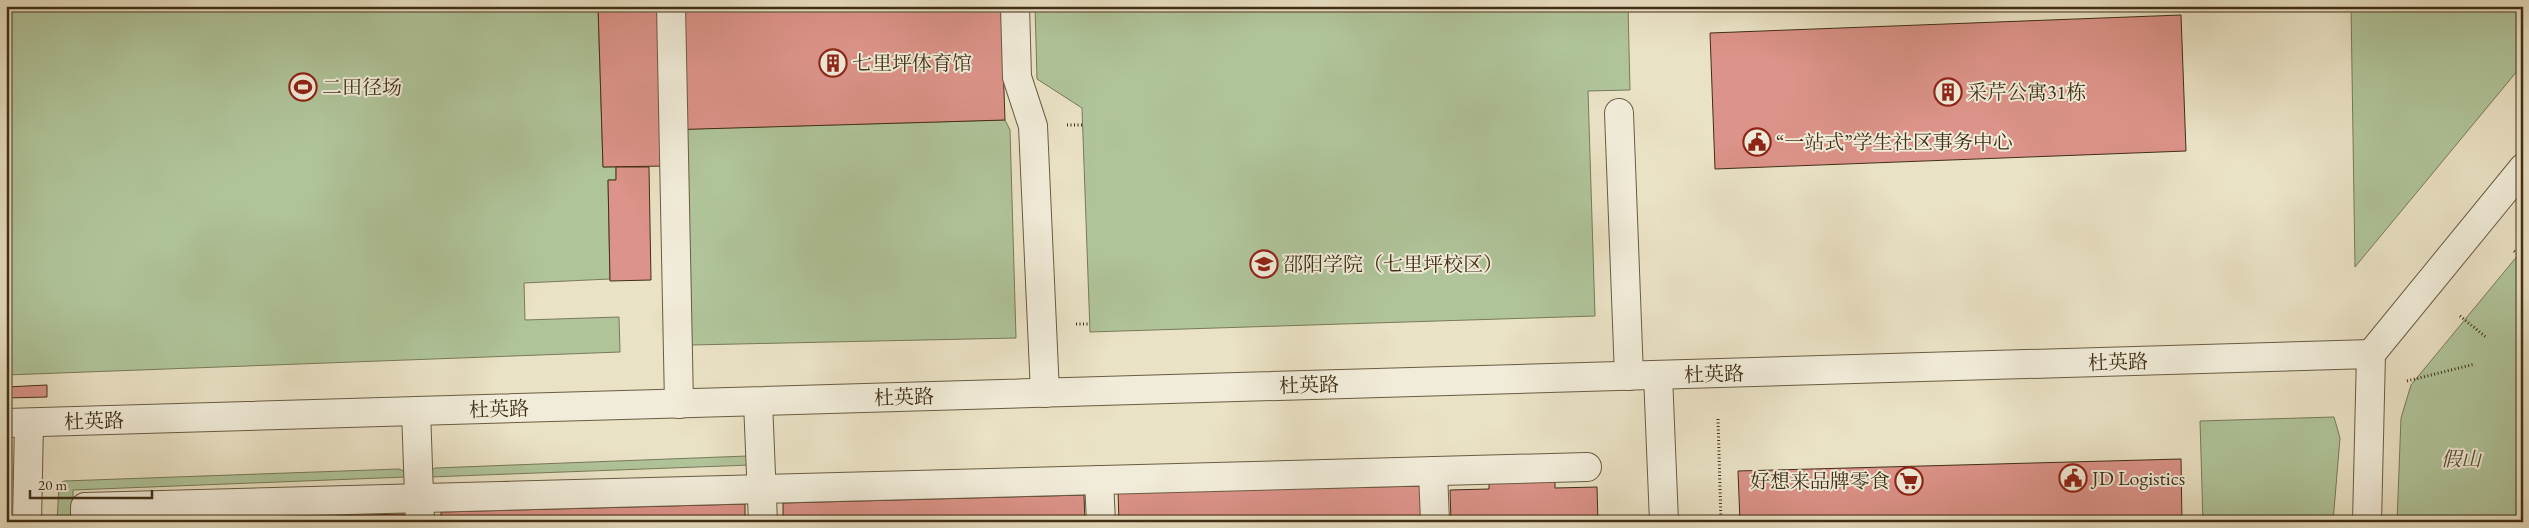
<svg xmlns="http://www.w3.org/2000/svg" width="2529" height="528" font-family="'EB Garamond','Noto Serif SC',serif">
  <rect width="100%" height="100%" fill="#eae2c5"/>
  <filter id="stains"><feTurbulence type="fractalNoise" baseFrequency=".004" numOctaves="4"/><feColorMatrix values="0 0 0 0 .2 0 0 0 0 .09 0 0 0 0 .02 0 0 0 .5 -.17"/></filter>
  <radialGradient id="worn" r=".72"><stop offset=".6" stop-color="#630" stop-opacity="0"/><stop offset="1" stop-color="#630" stop-opacity=".3"/></radialGradient>
  <g fill="#b0c49a" stroke="#787a58">
    <polygon points="6,6 598,6 603,167 616,167 616,180 608,180 610,279 524,283 525,320 619,317 620,352 6,375"/>
    <polygon points="1035,6 1628,6 1630,90 1588,91 1595,316 1090,332 1082,108 1037,79"/>
    <polygon points="2351,6 2523,6 2523,64 2355,267"/>
    <polygon points="1005,120 1010,130 1016,338 691,345 685,129"/>
    <polygon points="2523,249 2523,522 2397,522 2401,418 2411,385"/>
    <polygon points="2334,417 2340,438 2333,522 2203,522 2200,421"/>
    <polygon points="747,456 751,465 430,477 430,471 435,468"/>
    <polygon points="399,469 404,471 406,477 73,490 73,522 57,522 59,484 64,481"/>
  </g>
  <g fill="#dc9389" stroke="#402f17">
    <polygon points="598,6 662,6 666,166 603,167"/>
    <polygon points="662,6 1001,6 1005,120 665,130"/>
    <polygon points="2181,15 2186,151 1715,169 1710,33"/>
    <polygon points="616,167 649,167 651,280 610,281 608,180 616,180"/>
    <polygon points="47,385 47,397 6,398 6,387"/>
    <polygon points="2181,459 2182,522 1740,522 1738,471"/>
    <polygon points="1555,479 1555,488 1597,487 1598,522 1451,522 1450,490 1489,489 1489,480"/>
    <polygon points="1421,486 1421,522 1119,522 1118,492"/>
    <polygon points="1084,495 1085,522 783,522 783,503"/>
    <polygon points="745,504 745,522 441,522 441,512"/>
    <polygon points="404,514 404,522 109,522"/>
  </g>
  <g fill="none" stroke-linecap="round" stroke-linejoin="round">
    <g stroke="#6a5c42" stroke-width="30">
      <g id="minor">
        <polyline points="671,6 679,404"/>
        <polyline points="1015,6 1017,77 1033,126 1045,393"/>
        <polyline points="1619,113 1629,376"/>
        <polyline points="1658,375 1664,522"/>
        <polyline points="758,402 763,522"/>
        <polyline points="416,411 420,522"/>
        <polyline points="6,423 2371,354 2523,168"/>
        <polyline points="1433,471 1435,522"/>
        <polyline points="1099,480 1101,522"/>
        <polyline points="27,522 29,423"/>
        <polyline points="85,522 85,507 1587,467"/>
        <polyline points="2367,522 2371,354"/>
      </g>
    </g>
    <g stroke="#402f17" stroke-width="3" stroke-dasharray="1 2.5" stroke-linecap="butt">
      <polyline points="1067,125 1083,125"/>
      <polyline points="2514,251 2523,258"/>
      <polyline points="2460,316 2486,337"/>
      <polyline points="1076,324 1089,324"/>
      <polyline points="2407,381 2475,364"/>
      <polyline points="1718,419 1721,522"/>
    </g>
    <use href="#minor" stroke="#f1ecd9" stroke-width="28"/>
  </g>
  <defs>
    <g id="building-ring" transform="scale(1.4375)"><circle r="9.5" fill="#f1ecd9" stroke="#8f2418" stroke-width="1.5"/><path d="M-4-6H4V6H1V3H-1V6H-4ZM-2.5-4.3h1.7v1.8h-1.7ZM.8-4.3h1.7v1.8H.8ZM-2.5-1h1.7V.8h-1.7ZM.8-1h1.7V.8H.8Z" fill="#8f2418"/></g>
    <g id="stadium-ring" transform="scale(1.4375)"><circle r="9.5" fill="#f1ecd9" stroke="#8f2418" stroke-width="1.5"/><path d="M0-5a6.5 5 0 1 0 0 10a6.5 5 0 1 0 0-10ZM-3.5-1.8h7v3.6h-7Z" fill="#8f2418"/></g>
    <g id="civic-ring" transform="scale(1.4375)"><circle r="9.5" fill="#f1ecd9" stroke="#8f2418" stroke-width="1.5"/><path d="M-.6-6.5H3V-4.5H.6V-3L4-1V1h2V6H-6V1h2V-1L-.6-3ZM-1.2 2.5V6h2.4V2.5Z" fill="#8f2418"/></g>
    <g id="university-ring" transform="scale(1.4375)"><circle r="9.5" fill="#f1ecd9" stroke="#8f2418" stroke-width="1.5"/><path d="M0-5L7-2L0 1L-7-2ZM-4 1L0 2.5L4 1V4Q0 6-4 4Z" fill="#8f2418"/></g>
    <g id="supermarket-ring" transform="scale(1.4375)"><circle r="9.5" fill="#f1ecd9" stroke="#8f2418" stroke-width="1.5"/><path d="M-6-5.5h2.5l.6 2H6L4.5 2H-2.5L-4.4-4H-6ZM-1.5 3.2a1.3 1.3 0 1 0 .1 0ZM3 3.2a1.3 1.3 0 1 0 .1 0Z" fill="#8f2418"/></g>
  </defs>
  <g fill-rule="evenodd">
    <use href="#building-ring" x="833" y="63"/>
    <use href="#stadium-ring" x="303" y="87"/>
    <use href="#building-ring" x="1948" y="92"/>
    <use href="#civic-ring" x="1757" y="142"/>
    <use href="#university-ring" x="1264" y="264"/>
    <use href="#civic-ring" x="2073" y="478"/>
    <use href="#supermarket-ring" x="1909" y="481"/>
  </g>
  <g text-anchor="middle" dominant-baseline="central" stroke-width="4" stroke-linejoin="round" paint-order="stroke">
    <g font-size="20" fill="#402f17" stroke="#f1ecd9" text-anchor="start">
      <text x="852" y="63">七里坪体育馆</text>
      <text x="322" y="87">二田径场</text>
      <text x="1967" y="92">采芹公寓31栋</text>
      <text x="1776" y="142">“一站式”学生社区事务中心</text>
      <text x="1283" y="264">邵阳学院（七里坪校区）</text>
      <text x="2092" y="478">JD Logistics</text>
      <text x="1890" y="481" text-anchor="end">好想来品牌零食</text>
    </g>
    <g font-size="20" fill="#402f17" stroke="#f1ecd9">
      <text transform="translate(2118 362) rotate(-2)">杜英路</text>
      <text transform="translate(1714 374) rotate(-2)">杜英路</text>
      <text transform="translate(1309 385) rotate(-2)">杜英路</text>
      <text transform="translate(904 397) rotate(-2)">杜英路</text>
      <text transform="translate(499 409) rotate(-2)">杜英路</text>
      <text transform="translate(94 421) rotate(-2)">杜英路</text>
    </g>
    <g font-size="20" font-style="italic" fill="#564d31" stroke="#f1ecd9">
      <text x="2461" y="459">假山</text>
    </g>
  </g>
  <rect width="2529" height="528" fill="none" stroke="#eae2c5" stroke-width="25"/>
  <rect x="8" y="8" width="2514" height="513" fill="none" stroke="#402f17" stroke-width="2.5"/>
  <rect x="12" y="12" width="2504" height="503" fill="none" stroke="#402f17"/>
  <path d="M30 490v8h122v-8" fill="none" stroke="#402f17" stroke-width="2.5"/>
  <text x="38" y="490" font-size="15" fill="#402f17" stroke="#f1ecd9" stroke-width="4" paint-order="stroke">20 m</text>
  <rect width="100%" height="100%" filter="url(#stains)"/>
  <rect width="100%" height="100%" fill="url(#worn)"/>
</svg>
